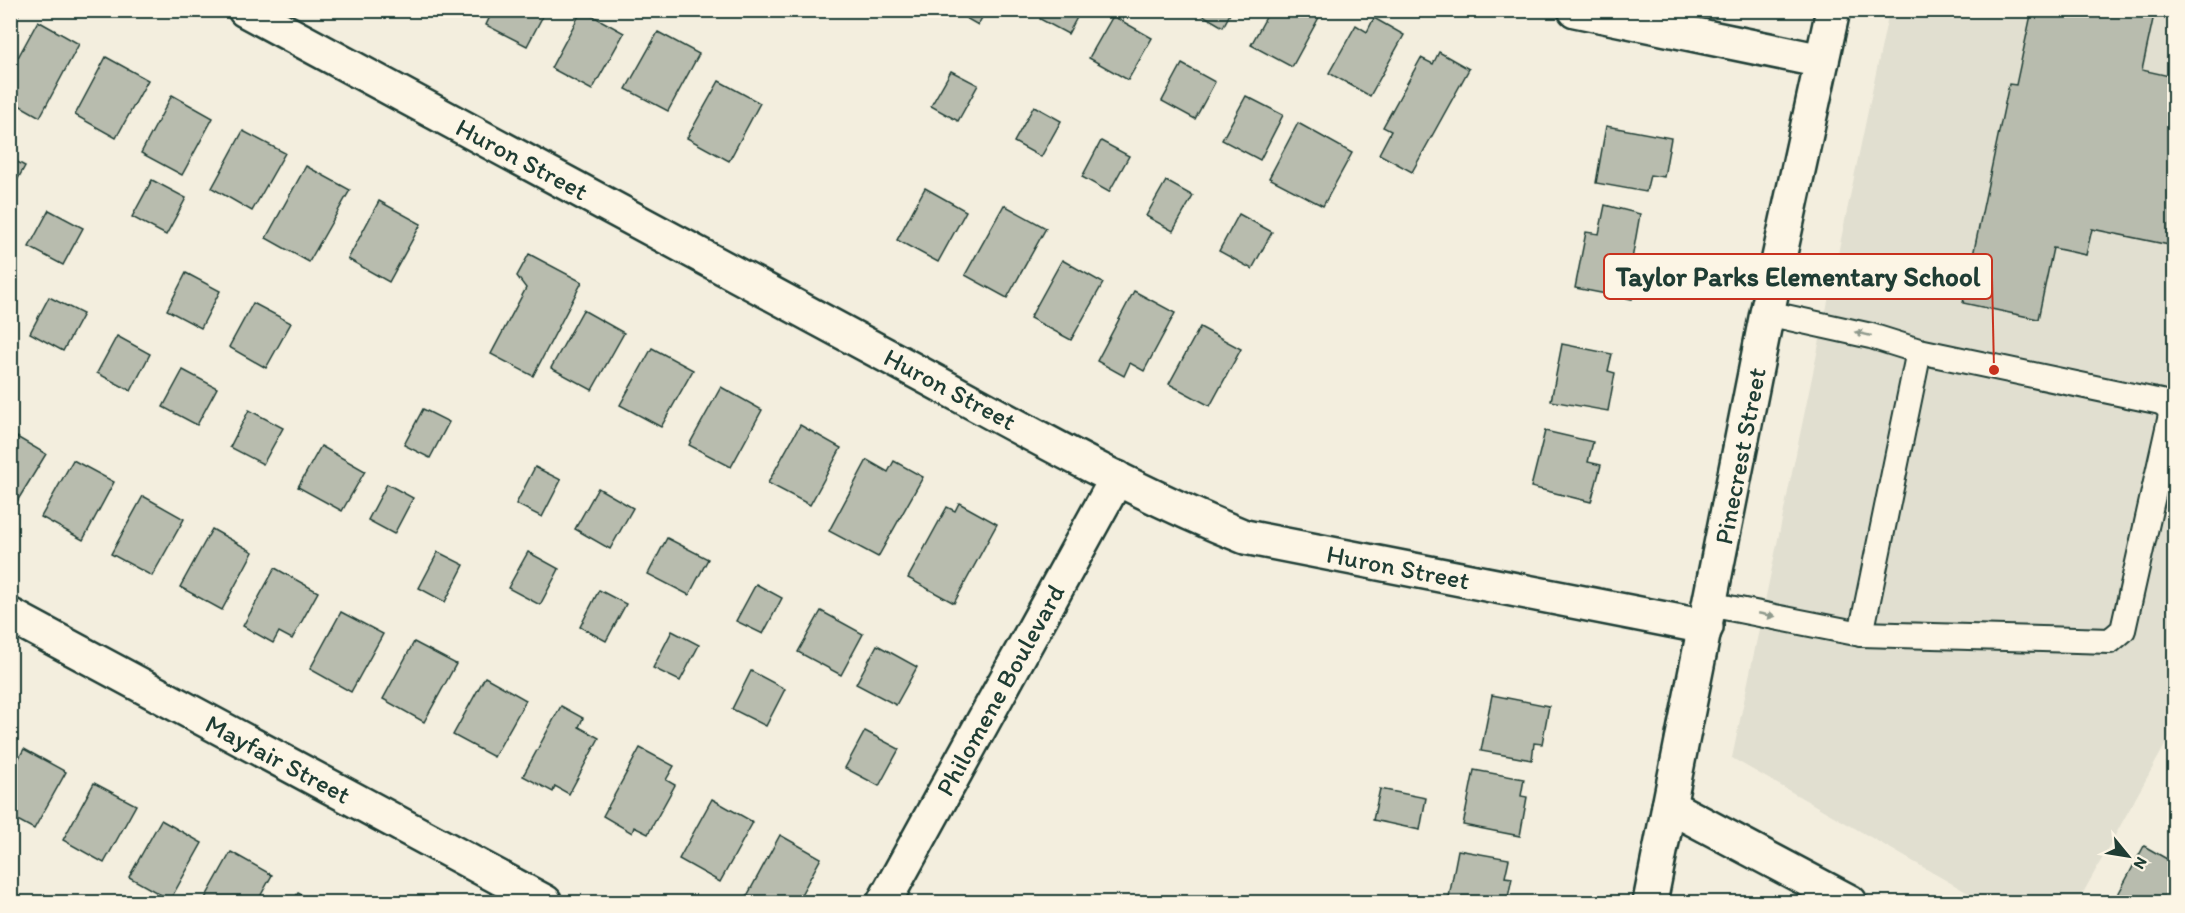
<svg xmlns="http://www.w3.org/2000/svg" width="2185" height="913" font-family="Itim,sans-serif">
  <rect width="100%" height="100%" fill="#f3eede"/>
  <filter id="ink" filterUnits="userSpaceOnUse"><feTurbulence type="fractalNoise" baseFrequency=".0167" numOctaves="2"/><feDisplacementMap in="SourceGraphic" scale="12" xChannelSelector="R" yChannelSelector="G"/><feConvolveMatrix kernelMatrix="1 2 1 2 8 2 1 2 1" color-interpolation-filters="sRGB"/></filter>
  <g filter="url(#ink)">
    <polygon fill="#e1dfd0" points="1889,11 2174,11 2174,729 2078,902 1984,902 1732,758"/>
    <g fill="#b8bcae" stroke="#1f3d34" stroke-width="1.5">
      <polygon points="10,10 21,10 10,30"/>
      <polygon points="493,10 546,10 527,46 486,25"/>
      <polygon points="582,10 624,33 592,90 551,68"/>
      <polygon points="952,10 986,10 978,25"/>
      <polygon points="1045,10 1081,10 1068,34 1040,19"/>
      <polygon points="1194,10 1232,10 1223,27"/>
      <polygon points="1270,10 1323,10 1292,67 1251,45"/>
      <polygon points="2032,10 2155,10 2142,70 2174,77 2174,246 2092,229 2086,255 2053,248 2038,319 1963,303 2009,84 2016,85"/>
      <polygon points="1113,16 1152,38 1128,80 1089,58"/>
      <polygon points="1374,18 1404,35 1370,96 1329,73 1356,25 1367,32"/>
      <polygon points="38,21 79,44 40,117 10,100 10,72"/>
      <polygon points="658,32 699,54 668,111 626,89"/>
      <polygon points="1439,52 1469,69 1412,172 1379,154 1391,131 1383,127 1421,58 1433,64"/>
      <polygon points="106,57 148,80 116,138 75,115"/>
      <polygon points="1182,64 1215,82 1195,119 1162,101"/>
      <polygon points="951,71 978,85 958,121 931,106"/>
      <polygon points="719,81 760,103 729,161 687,138"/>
      <polygon points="172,95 213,118 182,175 141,153"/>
      <polygon points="1246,96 1283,115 1260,160 1222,140"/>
      <polygon points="1034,106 1061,121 1041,157 1014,142"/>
      <polygon points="1298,123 1352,153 1323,206 1269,178"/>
      <polygon points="1606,126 1671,138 1664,177 1650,175 1646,192 1596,183"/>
      <polygon points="243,131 285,153 252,211 212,188"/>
      <polygon points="1101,141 1129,156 1109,192 1082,177"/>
      <polygon points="10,158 25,166 10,193"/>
      <polygon points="306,166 350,190 309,262 266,238"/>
      <polygon points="152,180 186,198 166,235 132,217"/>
      <polygon points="1166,181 1193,196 1173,231 1146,216"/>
      <polygon points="925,188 966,211 938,262 897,240"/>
      <polygon points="379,201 421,224 389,282 348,259"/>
      <polygon points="1004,205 1046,228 1007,298 965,275"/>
      <polygon points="1605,205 1640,214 1632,259 1639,260 1632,299 1575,288 1586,232 1599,234"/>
      <polygon points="49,210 83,228 63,265 29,247"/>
      <polygon points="1239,214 1272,232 1252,269 1219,251"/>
      <polygon points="529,254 582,282 533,376 491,354 526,288 517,276"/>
      <polygon points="1062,260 1103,283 1071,340 1030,318"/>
      <polygon points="186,273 220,291 201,328 167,310"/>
      <polygon points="1134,291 1175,313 1144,371 1130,363 1124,376 1097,361"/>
      <polygon points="49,297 83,314 63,351 30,333"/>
      <polygon points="253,303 291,323 266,368 229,347"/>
      <polygon points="583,310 624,333 592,390 551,368"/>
      <polygon points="1200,327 1241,349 1210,406 1169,384"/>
      <polygon points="117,336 150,354 131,391 97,373"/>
      <polygon points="1562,344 1612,354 1608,371 1615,373 1608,411 1551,401"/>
      <polygon points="652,348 693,370 661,427 620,405"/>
      <polygon points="183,370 217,388 197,425 163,407"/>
      <polygon points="721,387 762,410 731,467 689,445"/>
      <polygon points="423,409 449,422 430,458 404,445"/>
      <polygon points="249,410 283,428 263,464 230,447"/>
      <polygon points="800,425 841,448 810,505 768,483"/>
      <polygon points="1545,431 1593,442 1588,462 1601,465 1591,502 1531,487"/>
      <polygon points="10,433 46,454 16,503 10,500"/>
      <polygon points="321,446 365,471 342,511 298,487"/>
      <polygon points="73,460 114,482 83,540 41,517"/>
      <polygon points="867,460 888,472 894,461 923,477 878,557 829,531"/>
      <polygon points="535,467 561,480 542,517 516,504"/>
      <polygon points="387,484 413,498 394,534 368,520"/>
      <polygon points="598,488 633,508 610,549 575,529"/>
      <polygon points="143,496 184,519 152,576 111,554"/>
      <polygon points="959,503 997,524 954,603 908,578 947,507 955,511"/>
      <polygon points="212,529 253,552 222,610 180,587"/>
      <polygon points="667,538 708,559 689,595 648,574"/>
      <polygon points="438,552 464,565 445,602 419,588"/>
      <polygon points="528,552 559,569 540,605 508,588"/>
      <polygon points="275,568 318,592 292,639 279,632 273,643 243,626"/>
      <polygon points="756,584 782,598 763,634 736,621"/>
      <polygon points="599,590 626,604 606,641 580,627"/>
      <polygon points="821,611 863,634 841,675 798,652"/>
      <polygon points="341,612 383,634 351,692 310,669"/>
      <polygon points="672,631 699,645 680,681 653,668"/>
      <polygon points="414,642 456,664 424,722 383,699"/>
      <polygon points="877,645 917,667 896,705 856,684"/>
      <polygon points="751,671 785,689 766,726 732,709"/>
      <polygon points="485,677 526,700 494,757 453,735"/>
      <polygon points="1492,695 1549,706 1542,744 1534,743 1532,760 1481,751"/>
      <polygon points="561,706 583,718 579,727 599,738 569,794 555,786 553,792 523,776"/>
      <polygon points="865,731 899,749 879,786 845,768"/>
      <polygon points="640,748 674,766 666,780 675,785 648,834 634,827 632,833 603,816"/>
      <polygon points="24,749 66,772 34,829 10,816 10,774"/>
      <polygon points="1474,770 1524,779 1521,796 1527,797 1520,836 1463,825"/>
      <polygon points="94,783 136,805 104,863 63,840"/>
      <polygon points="1380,789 1426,798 1420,830 1373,820"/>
      <polygon points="712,799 753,822 720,882 679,859"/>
      <polygon points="161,820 202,843 170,900 129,877"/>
      <polygon points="780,835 821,858 797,902 759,902 747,896"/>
      <polygon points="2144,846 2174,863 2174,900 2173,902 2114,902"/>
      <polygon points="1458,850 1509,859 1505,877 1512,878 1507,902 1448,902"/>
      <polygon points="231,852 272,875 257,902 203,902"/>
      <polygon points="298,893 315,902 292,902"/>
    </g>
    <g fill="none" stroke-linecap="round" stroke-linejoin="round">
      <g stroke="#1f3d34" stroke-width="28">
        <g id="service">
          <polyline points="1709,604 1861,634 2110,641 2123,630 2171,415 2168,407 2161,402 1919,351 1871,336 1767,313"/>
          <polyline points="1861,634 1919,351"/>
        </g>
      </g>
      <g stroke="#1f3d34" stroke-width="38">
        <g id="minor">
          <path d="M245,10C457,124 668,239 880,352C1000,416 1119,486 1245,537L1706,627"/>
          <polyline points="1575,10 1822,61"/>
          <polyline points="10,615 545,902"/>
          <polyline points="1669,806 1850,902"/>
          <polyline points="884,902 1117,478"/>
          <polyline points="1650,902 1767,313 1833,10"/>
        </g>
      </g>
      <use href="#service" stroke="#fcf5e5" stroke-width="24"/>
      <use href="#minor" stroke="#fcf5e5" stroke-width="33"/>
    </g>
    <defs><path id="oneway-solid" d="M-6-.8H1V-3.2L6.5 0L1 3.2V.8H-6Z" transform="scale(1.5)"/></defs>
    <g fill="#8e998c">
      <use href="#oneway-solid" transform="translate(1863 334) rotate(-167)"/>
      <use href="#oneway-solid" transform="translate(1767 615) rotate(11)"/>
    </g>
  </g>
  <g text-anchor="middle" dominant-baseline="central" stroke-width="4.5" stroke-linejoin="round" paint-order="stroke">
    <g font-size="26" fill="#1f3d34" stroke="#fcf5e5">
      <text transform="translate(522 159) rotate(28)">Huron Street</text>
      <text transform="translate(950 389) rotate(28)">Huron Street</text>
      <text transform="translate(1740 456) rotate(-79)">Pinecrest Street</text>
      <text transform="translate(1398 567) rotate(11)">Huron Street</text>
      <text transform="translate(1000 690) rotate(-61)">Philomene Boulevard</text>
      <text transform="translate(278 759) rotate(28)">Mayfair Street</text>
    </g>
  </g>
  <path fill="none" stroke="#c8321e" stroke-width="2" d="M1994 370L1992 277"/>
  <circle fill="#c8321e" stroke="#fcf5e5" stroke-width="2" cx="1994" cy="370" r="6"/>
  <rect fill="#fcf5e5" stroke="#c8321e" stroke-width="2" x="1604" y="254" width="388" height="45" rx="6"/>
  <g font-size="27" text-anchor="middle" font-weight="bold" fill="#1f3d34">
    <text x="1798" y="286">Taylor Parks Elementary School</text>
  </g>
  <rect width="2185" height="913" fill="none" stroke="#fcf5e5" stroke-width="36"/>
  <rect x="18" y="18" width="2149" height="877" fill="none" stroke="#1f3d34" stroke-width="2" filter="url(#ink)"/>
  <g transform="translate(2128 856) rotate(120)" stroke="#fcf5e5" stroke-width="4.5" paint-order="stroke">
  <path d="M0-4.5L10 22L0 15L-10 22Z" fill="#1f3d34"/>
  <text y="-9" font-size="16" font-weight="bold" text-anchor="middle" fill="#1f3d34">N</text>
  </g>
</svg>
